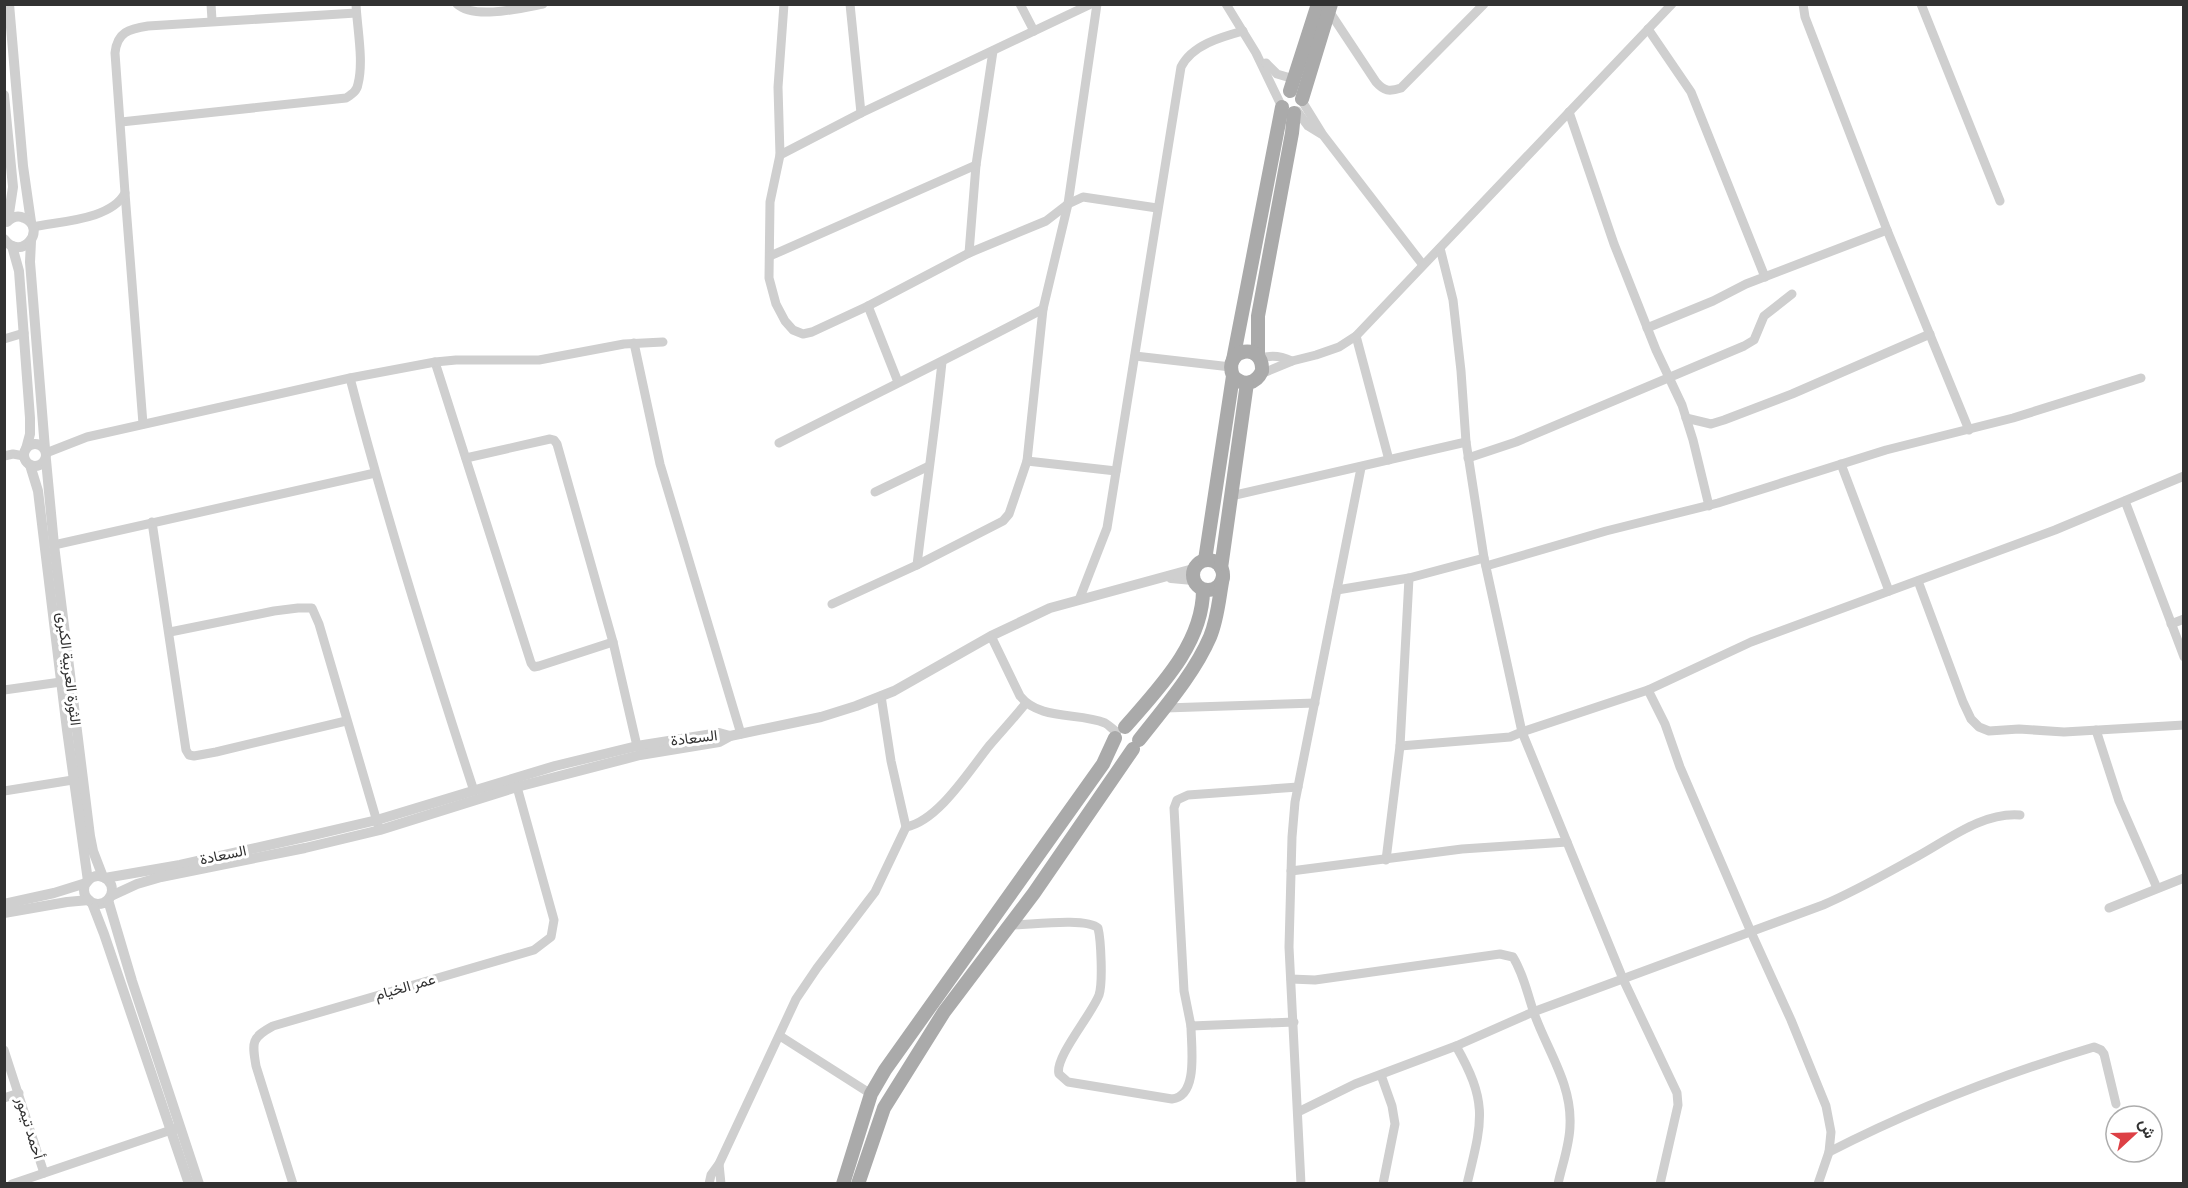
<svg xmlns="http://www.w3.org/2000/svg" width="2188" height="1188" font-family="'Roboto Condensed',Vazirmatn,sans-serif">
  <rect width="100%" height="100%" fill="#fff"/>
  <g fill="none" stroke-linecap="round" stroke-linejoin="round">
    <g stroke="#cfcfcf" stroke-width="9">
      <polyline points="211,4 212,20"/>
      <path d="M457,4C474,20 522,8 543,4"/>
      <polyline points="784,4 778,87 780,155 770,202 769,278 776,304 785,321 793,330 803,334 812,332 868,306 969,253 1046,221 1068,204 1083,197 1157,208"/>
      <polyline points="850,4 861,113"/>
      <polyline points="1020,4 1034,31"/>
      <polyline points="1226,4 1256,53 1281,105"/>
      <polyline points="1803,4 1805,17 1887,230 1969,430"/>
      <polyline points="1921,4 2000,201"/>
      <path d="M1329,11L1376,82C1384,91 1389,92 1401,88L1484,4"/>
      <polyline points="1648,29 1691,92 1765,277"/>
      <polyline points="1266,63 1277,74 1294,79"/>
      <polyline points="1302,101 1323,135 1423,265"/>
      <polyline points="1297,111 1308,126 1321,134"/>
      <polyline points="1569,112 1614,244 1656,350 1682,405 1693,440 1709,506"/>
      <path d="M121,122L346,98C352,94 357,91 358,84C364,61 357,28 356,4"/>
      <polyline points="780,155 861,113 1091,4"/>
      <polyline points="125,193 143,424"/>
      <path d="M33,227C60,221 111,220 125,193L115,53C117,32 129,29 148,26L356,13"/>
      <polyline points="969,253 976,165 993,51"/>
      <polyline points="770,256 976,165"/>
      <polyline points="868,306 898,382"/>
      <polyline points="1647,328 1713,301 1746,284 1887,230"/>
      <polyline points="1356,336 1389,460"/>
      <polyline points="4,339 24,333"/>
      <polyline points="634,343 660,464 741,734"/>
      <polyline points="1135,356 1231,367"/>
      <path d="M1260,359C1271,354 1281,356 1292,361"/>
      <polyline points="435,362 531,663 534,667 539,666 613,642"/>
      <polyline points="1261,374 1292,361 1316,355 1339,347 1356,336 1672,4"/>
      <path d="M350,378C386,517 429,654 474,791"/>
      <polyline points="1686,418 1711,424 1724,420 1792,394 1930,334"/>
      <path d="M779,443C867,398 956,355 1043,309"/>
      <polyline points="46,453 87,437 350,378 435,362 456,360 539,360 624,344 663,342"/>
      <polyline points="4,456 13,454 24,456"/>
      <polyline points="466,458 550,439 554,440 557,444 613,642 637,746"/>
      <polyline points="1468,458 1516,442 1744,346 1754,340 1764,316 1792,294"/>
      <polyline points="1027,461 1116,471"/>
      <polyline points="1841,464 1889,591"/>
      <polyline points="875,492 929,466"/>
      <polyline points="1231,496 1466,442"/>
      <polyline points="2125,501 2184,657"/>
      <polyline points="152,522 186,750 189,755 194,756 216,752 346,721"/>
      <polyline points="54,545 375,473"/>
      <path d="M917,565C925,498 935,430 942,362"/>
      <polyline points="1486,566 1606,531 1718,503 1886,450 2013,418 2141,378"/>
      <polyline points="1918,581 1963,702 1971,719 1979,727 1989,731 2019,729 2064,732 2184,725"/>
      <polyline points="1337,590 1409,578 1484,558"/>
      <path d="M1079,600L1107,528L1181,67C1192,45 1221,37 1243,31"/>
      <polyline points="832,604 917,565 1003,521 1009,514 1027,461 1043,309 1068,204 1097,4"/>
      <polyline points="2171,624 2184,619"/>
      <polyline points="170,632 274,611 298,608 312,608 319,624 378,825"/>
      <path d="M991,636L1020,696C1040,721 1079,712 1105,723C1109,725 1113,730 1117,732"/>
      <polyline points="4,690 68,681"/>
      <polyline points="1648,690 1665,724 1680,767 1751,932 1791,1020 1826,1106 1831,1132 1829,1152 1818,1184"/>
      <path d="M881,696L891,761L906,827C938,821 969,771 989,746C1001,732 1014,718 1026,703"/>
      <polyline points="1165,708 1315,703"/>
      <polyline points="2096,730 2119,801 2157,888"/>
      <polyline points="1400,746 1510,737 1522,732 1484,558 1466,442 1461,371 1453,300 1440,248"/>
      <polyline points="4,791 79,779"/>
      <polyline points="1386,860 1400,746 1409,578"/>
      <polyline points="1291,871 1462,849 1567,842"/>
      <polyline points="2109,908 2184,878"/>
      <path d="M1011,925C1029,925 1086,917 1098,928C1101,940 1103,983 1099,995C1092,1014 1054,1058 1059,1074L1068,1082L1172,1099C1199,1096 1191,1046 1191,1026"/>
      <path d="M1291,979L1315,980L1500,954L1513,957C1524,975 1527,993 1534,1013C1547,1050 1572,1084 1570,1125C1570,1144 1562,1165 1558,1184"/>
      <polyline points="1294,1022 1191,1026 1184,991 1174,808 1177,800 1188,795 1298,787"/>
      <polyline points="780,1036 871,1094"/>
      <path d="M1456,1046C1489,1104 1482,1121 1467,1184"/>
      <polyline points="4,1050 44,1173"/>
      <polyline points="1381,1075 1392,1106 1395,1124 1383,1184"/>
      <polyline points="4,1098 19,1093"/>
      <path d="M1298,1112L1355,1084L1456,1046L1533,1012L1823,905C1856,891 1887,873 1918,856C1949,839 1983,812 2020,815"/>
      <path d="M1829,1152C1913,1109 2003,1074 2094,1047L2101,1050L2104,1054L2116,1104"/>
      <polyline points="719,1164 721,1184"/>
      <polyline points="12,1184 177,1128"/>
      <path d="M293,1184L256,1066C252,1042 251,1038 273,1026L534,950L551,937L554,920L517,787"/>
      <polyline points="709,1184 711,1175 719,1164 796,999 817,968 875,892 906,827"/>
      <polyline points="1301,1184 1289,947 1292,837 1295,802 1361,468"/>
      <polyline points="1660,1184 1678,1105 1677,1093 1623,979 1522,732 1648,690 1751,642 2055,530 2184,476"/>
    </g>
    <g stroke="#cfcfcf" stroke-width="10">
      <polyline points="9,4 23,166 31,222"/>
      <polyline points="4,95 13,187 8,220"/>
      <path d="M4,239C22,263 48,228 24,218C18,215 12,217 7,222"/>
      <polyline points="31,241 30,262 45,449"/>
      <polyline points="12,246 19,271 30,418 30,434 26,449"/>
      <circle cx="35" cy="455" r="11"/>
      <polyline points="46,460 54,545 90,836 93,851 103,877"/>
      <polyline points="30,465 38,491 67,730 88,881"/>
      <polyline points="1171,578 1193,580"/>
      <circle cx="98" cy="890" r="14"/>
      <polyline points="105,878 180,865 309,836 377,820 555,766 637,746 719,733 730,736"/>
      <polyline points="111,896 137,884 161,877 305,848 380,830 517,787 640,755 719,742 730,736 821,717 856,706 894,691 991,636 1050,608 1193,569"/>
      <polyline points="108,900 132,981 199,1184"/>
      <polyline points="92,903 104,934 189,1184"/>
      <polyline points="4,904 54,893 86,883"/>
      <polyline points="4,913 67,902 89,900"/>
    </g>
    <g stroke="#aaa" stroke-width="14">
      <polyline points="1290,91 1318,4"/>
      <polyline points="1302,99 1331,4"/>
      <polyline points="1258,356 1258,316 1292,133 1294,113"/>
      <polyline points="1233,360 1282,107"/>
      <circle cx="1208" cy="575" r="15"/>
      <path d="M1205,560L1233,376C1222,348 1264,341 1262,371C1256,384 1243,387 1233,376"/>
      <polyline points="1221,568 1247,383"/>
      <path d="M1125,727C1158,689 1203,644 1203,590"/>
      <path d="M1139,740C1164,708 1194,674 1210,637C1218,618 1219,597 1223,577"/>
      <polyline points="843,1184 871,1094 885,1070 1103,764 1115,738"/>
      <polyline points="858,1184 884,1108 944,1012 1034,893 1133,749"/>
    </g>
  </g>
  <g text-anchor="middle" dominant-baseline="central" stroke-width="6" stroke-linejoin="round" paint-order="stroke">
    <g font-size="15" fill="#323232" stroke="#fff">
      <text transform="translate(69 669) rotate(83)">الثورة العربية الكبرى</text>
      <text transform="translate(694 738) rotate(-7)">السعادة</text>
      <text transform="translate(223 855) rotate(-12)">السعادة</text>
      <text transform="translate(405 987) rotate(-16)">عمر الخيام</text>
      <text transform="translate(30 1128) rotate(73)">أحمد تيمور</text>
    </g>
  </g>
  <rect width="2188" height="1188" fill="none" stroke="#323232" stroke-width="12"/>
  <g transform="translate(2134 1134) rotate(68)"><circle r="28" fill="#ffffff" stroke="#adadad" stroke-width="1.5"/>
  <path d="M0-4.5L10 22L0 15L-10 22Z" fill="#dd4045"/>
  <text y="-9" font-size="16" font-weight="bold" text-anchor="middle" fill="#323232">ش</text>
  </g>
</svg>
